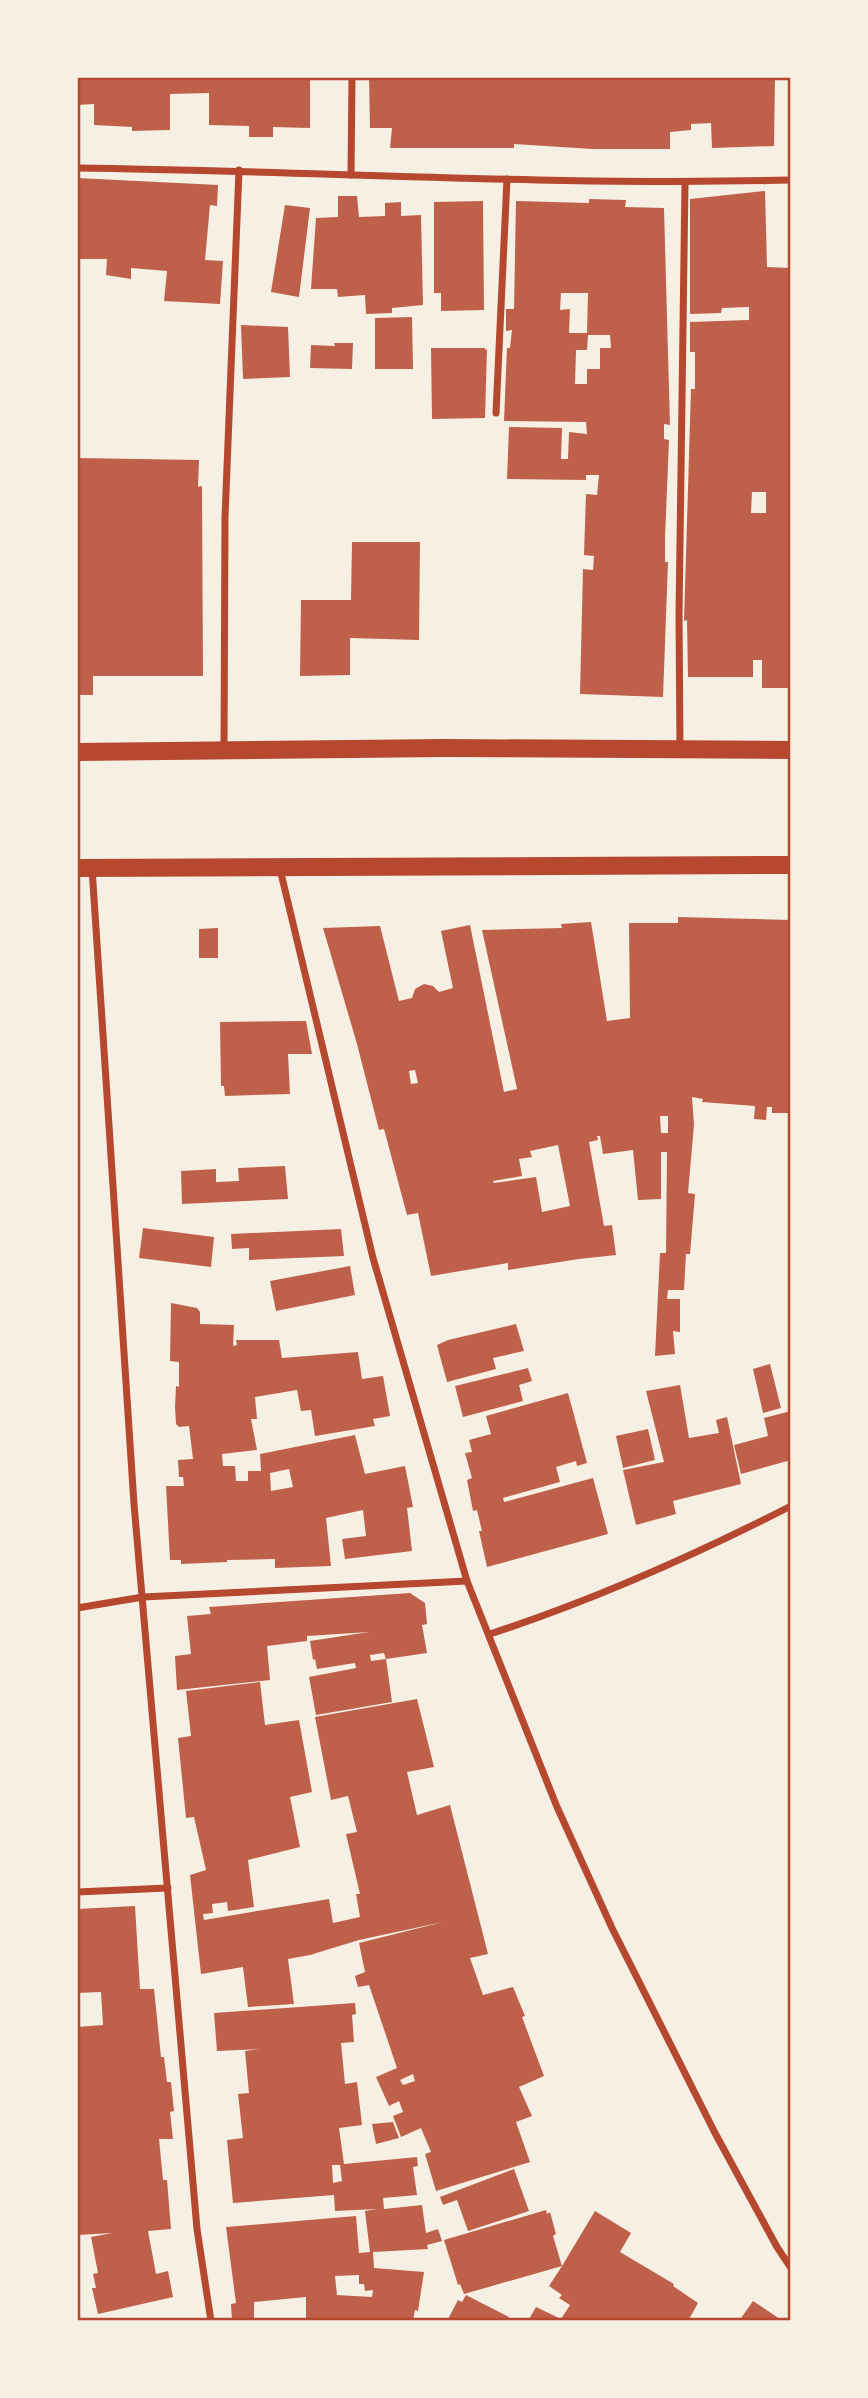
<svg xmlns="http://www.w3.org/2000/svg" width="868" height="2398" font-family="'IBM Plex Serif',serif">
  <rect width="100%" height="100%" fill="#f6efe4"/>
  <g fill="#bf614a" fill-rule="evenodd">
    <polygon points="77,77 310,77 310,128 273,127 273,137 249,137 249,126 209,125 209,93 170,94 170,130 132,131 132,127 94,125 94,104 77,105"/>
    <polygon points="369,77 775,77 774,146 712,148 711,123 691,124 691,130 670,132 670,149 592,149 514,144 514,148 390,148 392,128 370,128"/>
    <polygon points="77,178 218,185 217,206 210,205 205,260 223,261 220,304 164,301 167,271 131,268 131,279 106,275 107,259 77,259"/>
    <path d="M765,191L767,267L791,268V688H762V660H753V677H688L687,620L684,621L691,389H695V352H690V322L749,320V307L722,308L721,313L690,314V199ZM752,492H766V513H751Z"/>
    <polygon points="338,196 357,196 359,217 385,216 385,203 401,202 401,216 421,215 423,305 392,308 392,313 366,314 365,295 338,297 337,289 311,289 316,218 338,217"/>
    <path d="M589,199L626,200L625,207L664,208L670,425L664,424V439L669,440L665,538V562H668L663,697L580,694L583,569L593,570L594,556L584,555L586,494L597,495L599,475H586V480L507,479L509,427L562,428L561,459H568L569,432L587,434L586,422L504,421L507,348H510L512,330L506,331V309H514L516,201L589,203ZM561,293H588L587,333H569L570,309L560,310ZM588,335H610L611,348H600V369H587V384H575L576,350H587Z"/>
    <polygon points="483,201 484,310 441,311 441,293 434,293 434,202"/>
    <polygon points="285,205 310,208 299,297 271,292"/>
    <polygon points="412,317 413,369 375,369 375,318"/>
    <polygon points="241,325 288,327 290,377 243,379"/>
    <polygon points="334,343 353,343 352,369 310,368 311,345 335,346"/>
    <polygon points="431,348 485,348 485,350 487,349 485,418 432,419"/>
    <polygon points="77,458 199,460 198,487 202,486 203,676 93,676 93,695 77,695"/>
    <polygon points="352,542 420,542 419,640 350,638 350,675 300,676 301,600 351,600"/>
    <path d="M678,917L791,920V1113H772V1107H767L766,1120L754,1119L755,1106L702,1102L703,1099L692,1097L694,1125L688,1193L695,1194L690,1254H686L684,1290H668L667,1299H680V1332L673,1331L675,1354L655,1356L660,1253H666L667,1152H661V1199L638,1200L633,1150L603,1154L600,1136H597L598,1140L589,1142L604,1226L612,1225L616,1255L579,1259L508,1270V1263L431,1276L418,1213L407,1215L384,1129L379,1130L357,1044L323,928L380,926L399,1001L412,998L415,989L424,984L433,986L439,992L453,988L441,931L470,925L504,1092L517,1089L482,930L562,928L561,924L591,922L607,1021L630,1018L629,923H678ZM415,1070L418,1083L411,1084L409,1071ZM660,1116H668V1133H661ZM558,1145L570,1206L542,1212L536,1177L494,1183L493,1181L522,1176L519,1159L532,1157L530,1151Z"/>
    <polygon points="218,928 218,958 199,958 199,929"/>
    <polygon points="306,1021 312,1054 288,1054 290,1094 225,1096 224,1086 221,1086 220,1022"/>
    <polygon points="285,1166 288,1199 182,1204 181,1171 216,1169 216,1182 239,1181 238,1168"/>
    <polygon points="143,1228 214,1237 211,1267 139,1258"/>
    <polygon points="341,1229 344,1256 249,1260 249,1248 232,1249 231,1234"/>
    <polygon points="350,1266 355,1295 276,1311 270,1281"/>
    <path d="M171,1303L197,1308L200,1312V1324L234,1325L233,1346L237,1345L236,1340H279L282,1358L358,1352L362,1379L383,1376L390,1416L373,1419L375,1426L315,1436L311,1410L301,1411L297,1390L255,1397L257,1419H251L257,1450L222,1454L223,1466H235L236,1481H248V1471H261L260,1454L355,1435L365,1474L405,1466L413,1507L407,1508L412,1551L345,1559L342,1539L366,1536L363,1510L326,1518L331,1566L275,1568V1559L227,1560V1562L181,1564V1560H170L166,1486H184L183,1477H179L178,1460L193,1459L189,1426L179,1427L176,1424L175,1407L176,1386L179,1387V1362L170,1361ZM289,1469L293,1487L271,1491L270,1473Z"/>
    <polygon points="516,1324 524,1351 493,1358 496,1369 447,1382 437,1345 448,1340"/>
    <polygon points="770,1364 781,1408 763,1413 753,1369"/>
    <polygon points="528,1368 532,1381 519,1385 523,1401 463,1417 455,1386"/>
    <polygon points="680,1385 689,1438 719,1433 716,1420 727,1417 741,1484 673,1501 676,1514 636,1525 623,1470 664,1462 646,1391"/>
    <polygon points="568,1393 587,1463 577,1466 576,1461 556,1467 560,1482 503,1498 504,1502 593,1478 608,1534 487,1567 479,1531 482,1531 477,1510 473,1511 467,1480 472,1478 465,1453 472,1452 469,1440 491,1434 486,1416"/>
    <polygon points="791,1411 791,1460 741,1474 734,1445 768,1436 764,1418"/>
    <polygon points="648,1429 655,1460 623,1468 616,1436"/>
    <polygon points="410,1593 425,1603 427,1624 422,1625 427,1653 386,1659 384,1653 370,1655 371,1661 386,1659 392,1702 316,1715 309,1677 356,1668 355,1663 317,1669 315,1659 313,1660 310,1641 369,1632 307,1636 307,1641 267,1646 270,1680 177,1690 175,1656 191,1654 187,1616 211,1614 209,1607"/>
    <path d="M260,1682L265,1725L299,1720L312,1792L290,1797L300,1847L248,1860L254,1907L228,1911L227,1902L212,1904L213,1913L203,1914L204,1920L329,1899L333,1923L360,1917L356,1894H360L346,1834L357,1832L348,1796L331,1800L315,1717L417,1699L434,1767L407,1772L417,1815L450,1805L488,1954L470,1958L483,1995L513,1987L525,2016L522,2017L544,2076L519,2087L532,2116L516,2122L530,2162L436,2191L425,2154L431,2152L421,2128L401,2137L393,2116L403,2112L399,2101L389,2106L376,2077L397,2068L369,1985L358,1987L355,1976L365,1972L359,1943L443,1922L359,1940L310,1955L288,1959L294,2004L248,2007L243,1967L201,1974L190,1875L206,1870L194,1817L186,1818L178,1738L191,1736L186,1691ZM413,2074L415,2081L403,2085L400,2080Z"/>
    <polygon points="135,1906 140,1989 154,1989 161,2057 164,2057 167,2082 171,2082 174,2111 170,2112 173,2139 159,2139 163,2180 167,2180 171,2229 148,2231 156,2274 168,2271 173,2297 98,2314 92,2288 96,2288 93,2274 98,2273 91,2237 112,2233 78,2235 77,2027 103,2025 101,1992 77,1993 77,1909"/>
    <path d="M355,2003L356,2014L352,2015L354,2042L341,2043L345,2084L357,2082L362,2125L339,2128L344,2164L417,2157L418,2166L413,2167L417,2195L383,2198L384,2209L422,2205L426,2233L438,2229L442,2241L427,2245L428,2249L373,2252L374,2268L424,2272L418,2311L415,2310L413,2321H306V2297L254,2302V2321H232L231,2304L236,2303L226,2227L356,2216L359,2253L370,2252L365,2211L377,2209L335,2211L334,2195L233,2203L227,2140L243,2138L238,2094L249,2093L245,2051L259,2049L217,2051L214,2013ZM332,2165H340L342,2181L333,2183ZM359,2275V2284H364L365,2291L373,2290L372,2297L337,2295L335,2276Z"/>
    <polygon points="393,2122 399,2138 376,2144 372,2124"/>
    <polygon points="514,2169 529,2211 468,2231 457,2200 443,2205 440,2197"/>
    <polygon points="546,2210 547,2214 550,2212 556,2234 553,2236 562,2266 595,2211 631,2233 620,2252 674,2284 673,2286 698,2303 688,2321 528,2321 536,2307 561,2319 570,2305 559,2298 562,2295 549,2286 562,2266 464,2294 460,2284 458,2285 444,2240"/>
    <polygon points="466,2295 509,2317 507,2321 447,2321 458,2300 462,2302"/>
    <polygon points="753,2301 783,2321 739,2321"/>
  </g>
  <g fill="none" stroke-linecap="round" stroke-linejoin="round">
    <g stroke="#b5482f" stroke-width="7">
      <path d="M77,168C315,171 553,186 791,180"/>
      <polyline points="351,175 352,77"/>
      <polyline points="496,413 507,179"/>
      <polyline points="680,749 679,615 685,183"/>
      <polyline points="224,750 225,517 239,170"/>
      <polyline points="92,868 134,1504 197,2229 211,2321"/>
      <polyline points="280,869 373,1258 467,1581 557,1807 612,1928 715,2133 777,2247 791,2268"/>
      <polyline points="77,1608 143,1597 467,1581"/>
      <path d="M490,1634C594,1600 693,1556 791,1506"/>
      <polyline points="77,1892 168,1888"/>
    </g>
    <g stroke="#b5482f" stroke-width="18">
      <polyline points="77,752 445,748 791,750"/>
      <polyline points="77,868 791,865"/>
    </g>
  </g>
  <rect width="868" height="2398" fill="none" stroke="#f6efe4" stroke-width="158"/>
  <rect x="79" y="79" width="710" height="2240" fill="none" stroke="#b5482f" stroke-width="2.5"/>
</svg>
